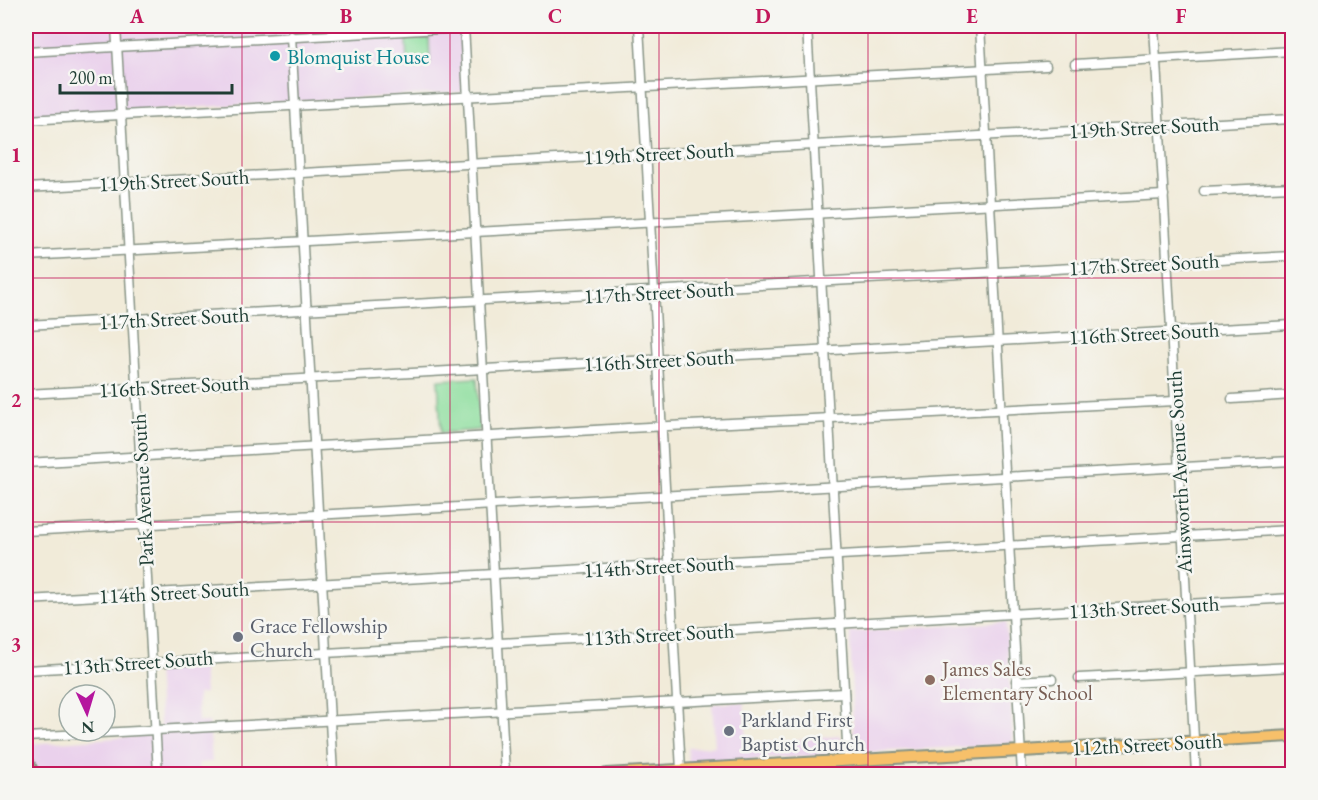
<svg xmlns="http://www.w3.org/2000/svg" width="1318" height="800" font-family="'EB Garamond',serif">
  <rect width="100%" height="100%" fill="#f6f6f2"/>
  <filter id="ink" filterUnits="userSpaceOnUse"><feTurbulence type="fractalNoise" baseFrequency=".0167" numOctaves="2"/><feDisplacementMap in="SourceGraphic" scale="12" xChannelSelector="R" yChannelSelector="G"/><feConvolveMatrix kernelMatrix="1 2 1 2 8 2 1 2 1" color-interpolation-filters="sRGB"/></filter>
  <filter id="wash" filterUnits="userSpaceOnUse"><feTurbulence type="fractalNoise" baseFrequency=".008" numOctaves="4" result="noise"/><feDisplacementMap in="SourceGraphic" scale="24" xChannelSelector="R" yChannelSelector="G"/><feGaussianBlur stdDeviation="1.35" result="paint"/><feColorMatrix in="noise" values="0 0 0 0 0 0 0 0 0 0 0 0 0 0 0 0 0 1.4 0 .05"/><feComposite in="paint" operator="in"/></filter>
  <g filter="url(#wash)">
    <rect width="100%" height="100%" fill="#f1ebd9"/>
    <g fill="#ead1ec">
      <polygon points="26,26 495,26 464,27 465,92 26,117"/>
      <polygon points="1006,622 1013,744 854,753 850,632"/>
      <polygon points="203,665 205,693 197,694 198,722 209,722 212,762 198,763 199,774 26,774 26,744 161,735 157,668"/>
      <polygon points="744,702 747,744 840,736 841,754 689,764 688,748 715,746 712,704"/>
    </g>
    <g fill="#8dde9e" stroke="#568e69" stroke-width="1.5">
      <polygon points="429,38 430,64 407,65 406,39"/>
      <polygon points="477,378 480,430 441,433 438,380"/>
    </g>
  </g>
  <g filter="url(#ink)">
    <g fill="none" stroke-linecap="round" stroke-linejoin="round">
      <g stroke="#889486" stroke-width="11">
        <g id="minor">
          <polyline points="116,26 158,774"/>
          <polyline points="464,26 505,774"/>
          <polyline points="639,26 681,770"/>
          <polyline points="807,26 848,760"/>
          <polyline points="980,26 1022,774"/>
          <polyline points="1154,26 1196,774"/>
          <polyline points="291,36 333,774"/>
          <polyline points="26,52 495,26"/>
          <polyline points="1075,64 1292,51"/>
          <polyline points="26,120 1046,66"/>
          <polyline points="26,188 1292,119"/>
          <polyline points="1204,191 1292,187"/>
          <polyline points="26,256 1164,195"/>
          <polyline points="26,325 1292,256"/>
          <polyline points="26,394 1292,325"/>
          <polyline points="1232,399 1292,395"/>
          <polyline points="26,463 628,428 1175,401"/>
          <polyline points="26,531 1292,461"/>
          <polyline points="26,600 1292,530"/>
          <polyline points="26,670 1292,598"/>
          <polyline points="1079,678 1292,667"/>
          <polyline points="1016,681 1052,679"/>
          <polyline points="26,737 844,693"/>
          <polyline points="802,763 802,774"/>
        </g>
      </g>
      <g stroke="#889486" stroke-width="14">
        <g id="major">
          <polyline points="26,759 34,774"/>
          <polyline points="606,774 1292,736"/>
        </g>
      </g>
      <use href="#minor" stroke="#fff" stroke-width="8"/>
      <use href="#major" stroke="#f7c06b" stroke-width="10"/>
    </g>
  </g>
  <path fill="none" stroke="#c2185b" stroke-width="1.5" stroke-opacity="0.55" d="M242,26V774M450,26V774M659,26V774M868,26V774M1076,26V774M26,278H1292M26,522H1292"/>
  <circle fill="#0f9aa8" stroke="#f6f6f2" stroke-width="2" cx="275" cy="56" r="6"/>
  <g fill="#6b7280" stroke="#f6f6f2" stroke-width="2">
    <circle cx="238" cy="637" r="6"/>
    <circle cx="729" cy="731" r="6"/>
  </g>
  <circle fill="#8d6e63" stroke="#f6f6f2" stroke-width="2" cx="930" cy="680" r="6"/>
  <g text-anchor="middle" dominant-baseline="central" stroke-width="5" stroke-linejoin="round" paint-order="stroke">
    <g font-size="21" fill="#0d838f" stroke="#f6f6f2" text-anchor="start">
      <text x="287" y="56">Blomquist House</text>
    </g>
    <g font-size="21" fill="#1f3d34" stroke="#f6f6f2">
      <text transform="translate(1144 127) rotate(-3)">119th Street South</text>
      <text transform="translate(659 153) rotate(-3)">119th Street South</text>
      <text transform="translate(174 180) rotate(-3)">119th Street South</text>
      <text transform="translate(1144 264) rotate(-3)">117th Street South</text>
      <text transform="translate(659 292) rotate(-3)">117th Street South</text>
      <text transform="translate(174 318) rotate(-3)">117th Street South</text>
      <text transform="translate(1144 333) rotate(-3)">116th Street South</text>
      <text transform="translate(659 360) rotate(-3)">116th Street South</text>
      <text transform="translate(174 386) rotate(-3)">116th Street South</text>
      <text transform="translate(1179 472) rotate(-93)">Ainsworth Avenue South</text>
      <text transform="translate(142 490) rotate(-93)">Park Avenue South</text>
      <text transform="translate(659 566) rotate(-3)">114th Street South</text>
      <text transform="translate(174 592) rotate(-3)">114th Street South</text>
      <text transform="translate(1144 607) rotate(-3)">113th Street South</text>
      <text transform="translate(659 634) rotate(-3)">113th Street South</text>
      <text transform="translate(138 662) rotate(-4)">113th Street South</text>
      <text transform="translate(1147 744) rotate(-3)">112th Street South</text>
    </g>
    <g font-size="21" fill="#5b616d" stroke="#f6f6f2" text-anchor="start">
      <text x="250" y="625">Grace Fellowship<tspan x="250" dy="24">Church</tspan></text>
      <text x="741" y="719">Parkland First<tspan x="741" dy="24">Baptist Church</tspan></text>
    </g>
    <g font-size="21" fill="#785e54" stroke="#f6f6f2" text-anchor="start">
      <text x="942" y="668">James Sales<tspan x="942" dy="24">Elementary School</tspan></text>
    </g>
  </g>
  <rect width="1318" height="800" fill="none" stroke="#f6f6f2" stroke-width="66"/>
  <g transform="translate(87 713) rotate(176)"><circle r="28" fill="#f6f6f2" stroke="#a0aca6" stroke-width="1.5"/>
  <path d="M0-4.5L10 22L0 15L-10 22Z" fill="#b5179e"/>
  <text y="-9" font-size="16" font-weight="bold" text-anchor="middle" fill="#1f3d34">N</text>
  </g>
  <path d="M60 84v9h172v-9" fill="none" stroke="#1f3d34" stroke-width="3"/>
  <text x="69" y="84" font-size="18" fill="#1f3d34" stroke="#f6f6f2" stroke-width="4.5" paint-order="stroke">200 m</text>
  <rect x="33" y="33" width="1252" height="734" fill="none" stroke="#c2185b" stroke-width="2"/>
  <g font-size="20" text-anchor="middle" font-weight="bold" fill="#c2185b">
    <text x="137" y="23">A</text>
    <text x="346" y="23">B</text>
    <text x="555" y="23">C</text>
    <text x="763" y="23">D</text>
    <text x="972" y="23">E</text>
    <text x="1181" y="23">F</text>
    <text x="16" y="162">1</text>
    <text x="16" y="407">2</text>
    <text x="16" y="651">3</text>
  </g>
</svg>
